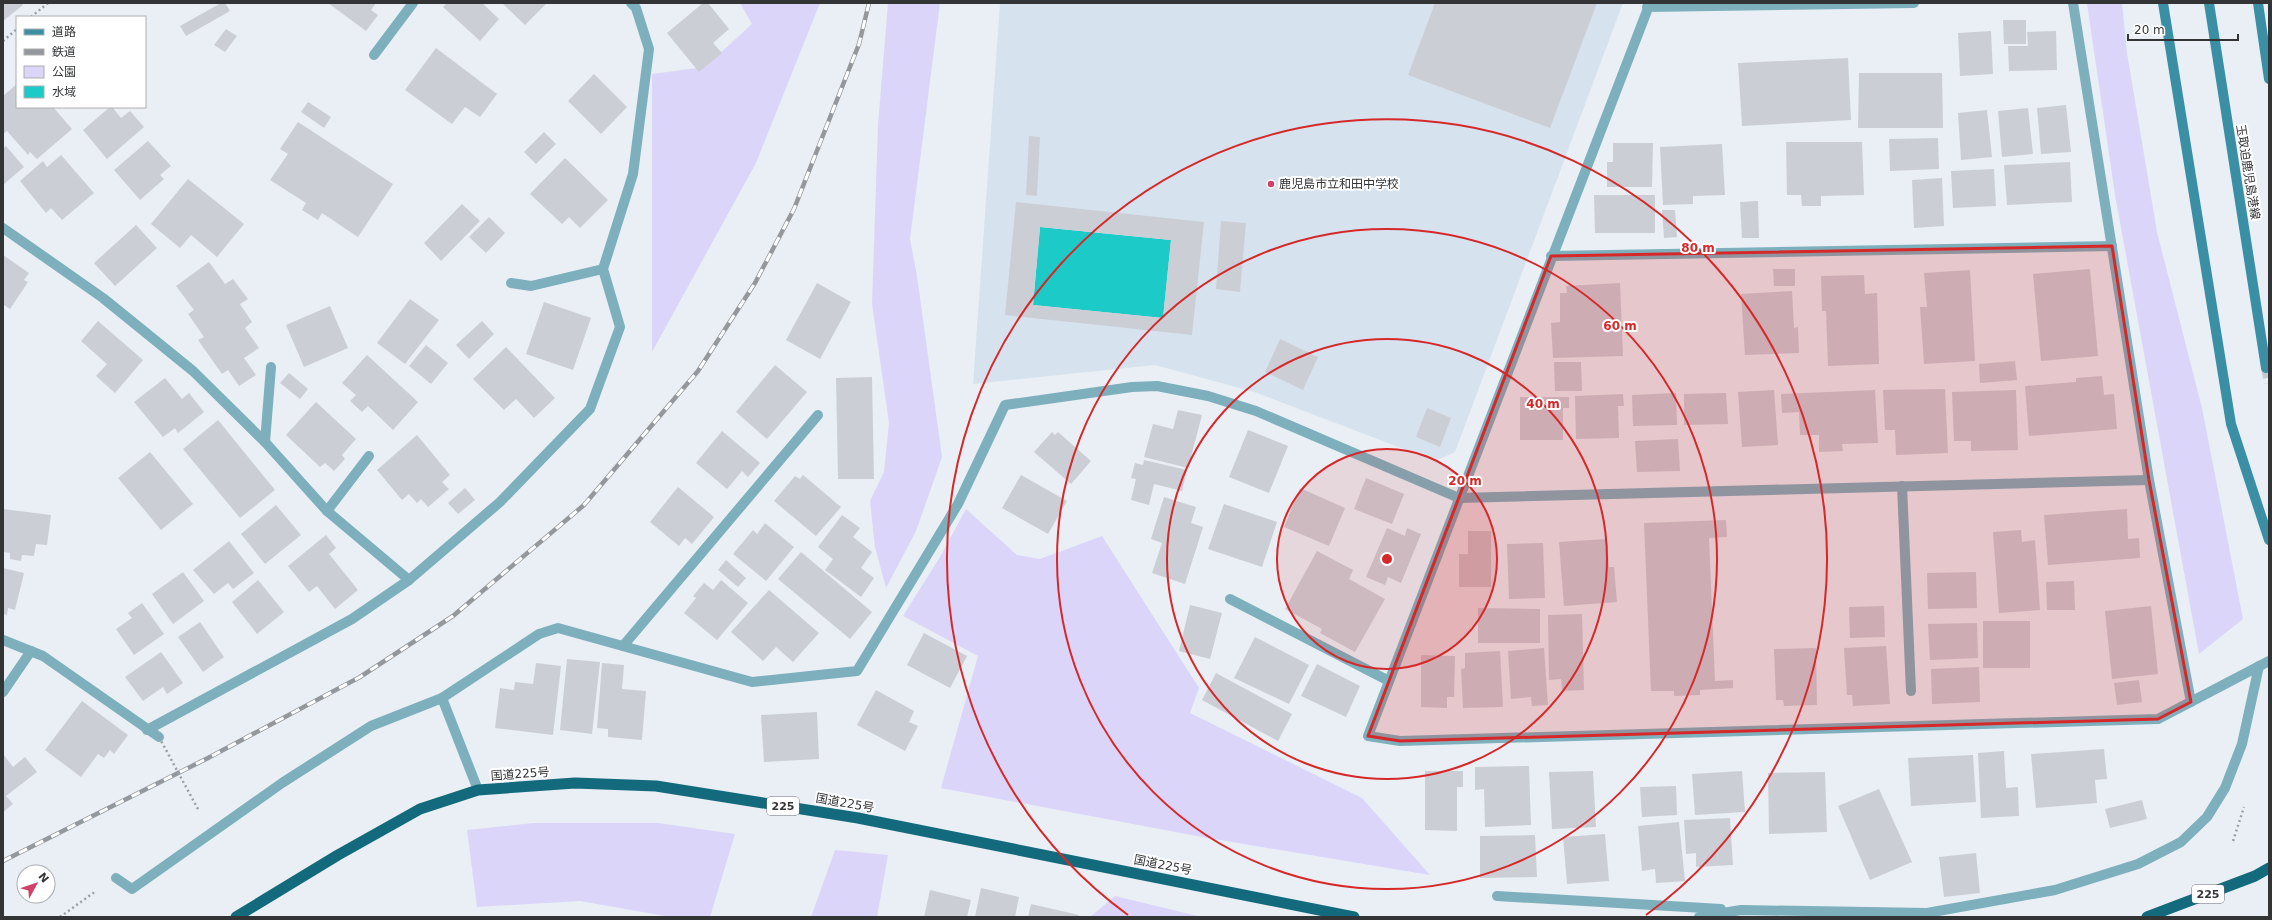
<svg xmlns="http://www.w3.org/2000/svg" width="2272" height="920" font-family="'DejaVu Sans','Noto Sans JP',sans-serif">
  <rect width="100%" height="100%" fill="#e9eff5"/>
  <polygon fill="#d6e3ee" points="1000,3 1623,3 1455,452 1435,461 1254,392 1155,365 973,384"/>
  <g fill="#dbd5f9">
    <polygon points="740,3 820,3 756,163 652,352 652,74 705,67 752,24"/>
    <polygon points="888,3 940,3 910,239 917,276 942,457 916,531 886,588 875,547 870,501 884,472 889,423 872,304 878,125"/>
    <polygon points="2087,3 2122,3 2127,53 2157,232 2202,408 2243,619 2199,654 2115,195"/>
    <polygon points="966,509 1017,555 1040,559 1102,536 1199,688 1190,713 1362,798 1430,875 1202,837 941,788 978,656 903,616 940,557"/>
    <polygon points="533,823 658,823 735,834 710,917 671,917 580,901 477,907 467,830"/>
    <polygon points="835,850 888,855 877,917 811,917"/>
    <polygon points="1115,896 1202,917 1090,917"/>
  </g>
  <polygon fill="#1ccac7" points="1040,227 1171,240 1163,318 1033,305"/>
  <g fill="#ccced6" fill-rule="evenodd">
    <polygon points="3,3 22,3 23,5 3,21"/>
    <polygon points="221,3 225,3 230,11 186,36 180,26"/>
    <polygon points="328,3 376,3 371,10 378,15 366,31"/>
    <polygon points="447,3 482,3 499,19 480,41 443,7"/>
    <polygon points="502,3 547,3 525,25"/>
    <polygon points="703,3 708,3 729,29 713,43 722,53 699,72 667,33"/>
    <polygon points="1435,3 1597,3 1550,128 1408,75"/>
    <polygon points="2003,20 2026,20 2026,44 2004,44"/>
    <polygon points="226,29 237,36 225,52 214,45"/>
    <polygon points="1991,31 1993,74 1960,76 1958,33"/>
    <polygon points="2056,31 2057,70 2009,71 2008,46 2028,46 2027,32"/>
    <polygon points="436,48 497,94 480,117 465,107 452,124 405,90"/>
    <polygon points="1848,58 1851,120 1742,126 1738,63"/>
    <polygon points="1859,73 1942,73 1943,128 1858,128"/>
    <polygon points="594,74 627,107 601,134 568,101"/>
    <polygon points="17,84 17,107 53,107 72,129 37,159 30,152 28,155 7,131 3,134 3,96"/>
    <polygon points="308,102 331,117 324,128 301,112"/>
    <polygon points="2066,105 2071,152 2041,154 2037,108"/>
    <polygon points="110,107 112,107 121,118 130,111 144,127 107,159 83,130"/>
    <polygon points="2028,108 2033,154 2002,157 1998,111"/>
    <polygon points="1987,110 1992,157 1961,160 1958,113"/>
    <polygon points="298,122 393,184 358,237 322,213 318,220 302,210 306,203 270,180 288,154 280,149"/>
    <polygon points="544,132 556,144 536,164 524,152"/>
    <polygon points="1029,136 1040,137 1037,196 1026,195"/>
    <polygon points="1938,138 1939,169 1890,171 1889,139"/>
    <polygon points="148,141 171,166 160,175 164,179 140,200 114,170"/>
    <polygon points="1786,142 1862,142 1864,195 1821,196 1821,206 1802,206 1801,195 1787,195"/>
    <polygon points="1613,143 1653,143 1652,187 1607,187 1607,162 1613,162"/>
    <polygon points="1722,144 1725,195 1693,196 1693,204 1663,205 1660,147"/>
    <polygon points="6,146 24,167 3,185 3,149"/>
    <polygon points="61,155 94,193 62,220 51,208 46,213 20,181 43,161 47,167"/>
    <polygon points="565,158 608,200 580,228 569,217 562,224 530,194"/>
    <polygon points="2070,162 2072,202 2007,205 2004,165"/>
    <polygon points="1994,169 1996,206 1953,208 1951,171"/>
    <polygon points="1942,178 1944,226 1914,228 1912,180"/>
    <polygon points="188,179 244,224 217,257 191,235 180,248 151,224"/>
    <polygon points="1594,195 1655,195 1655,233 1595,233"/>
    <polygon points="1758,201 1759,238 1742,238 1740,202"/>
    <path d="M1016,202L1204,222L1192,335L1005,315ZM1040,227L1171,240L1163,318L1033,305Z"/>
    <polygon points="462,204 480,221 441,261 424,243"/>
    <polygon points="1662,210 1675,210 1677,237 1664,238"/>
    <polygon points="489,217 505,233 486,253 469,237"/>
    <polygon points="1221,221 1246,223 1240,292 1216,289"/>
    <polygon points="136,225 157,248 115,286 94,263"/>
    <polygon points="3,255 29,273 24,280 28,282 10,309 3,304"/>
    <polygon points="209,262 225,284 233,279 248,299 240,304 252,322 245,328 259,348 244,358 256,375 239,386 228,370 222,374 198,340 204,337 188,314 194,310 176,286"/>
    <polygon points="1773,269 1795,269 1795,286 1774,286"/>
    <polygon points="2090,269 2098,356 2041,361 2033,274"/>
    <polygon points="1970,270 1975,361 1924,364 1920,307 1927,307 1924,273"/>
    <polygon points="1864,275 1865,294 1877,293 1879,364 1828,366 1826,311 1822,311 1821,276"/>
    <polygon points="817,283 851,302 820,359 786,340"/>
    <polygon points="1620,283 1623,356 1553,358 1551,323 1560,322 1560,293 1567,293 1566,286"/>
    <polygon points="1792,291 1794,328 1798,327 1799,353 1745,355 1741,294"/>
    <polygon points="410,299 439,320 405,364 377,343"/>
    <polygon points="544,302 591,318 573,370 526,354"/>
    <polygon points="330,306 348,348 304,367 286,325"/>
    <polygon points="98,321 143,360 115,393 96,376 107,364 81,341"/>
    <polygon points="482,321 494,334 469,359 456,345"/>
    <polygon points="1280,339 1318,357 1303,390 1265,372"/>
    <polygon points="426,345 448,363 431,384 409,366"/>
    <polygon points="506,347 555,398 534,418 516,399 504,410 473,379"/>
    <polygon points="367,355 418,402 393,430 368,406 362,412 350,401 356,395 342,383"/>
    <polygon points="2015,361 2017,380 1980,383 1979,364"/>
    <polygon points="1554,362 1581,362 1582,391 1555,391"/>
    <polygon points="775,365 807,392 767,439 736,412"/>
    <polygon points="289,373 308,389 300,399 280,383"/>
    <polygon points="2102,376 2104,395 2114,394 2117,429 2029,436 2025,386 2076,382 2076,378"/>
    <polygon points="872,377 874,479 838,479 836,378"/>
    <polygon points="165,378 182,399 189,393 204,412 178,433 175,428 163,437 134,402"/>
    <polygon points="1945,389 1948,453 1896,455 1895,430 1885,430 1883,390"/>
    <polygon points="1774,390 1778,445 1742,447 1738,392"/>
    <polygon points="1875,390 1878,443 1842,444 1843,451 1819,452 1819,435 1800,435 1799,412 1782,413 1781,394"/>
    <polygon points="2016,390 2018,450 1971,451 1971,441 1954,441 1952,392"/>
    <polygon points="1676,393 1677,425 1633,426 1632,395"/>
    <polygon points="1726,393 1728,424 1684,425 1684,394"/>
    <polygon points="1623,394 1624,406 1618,406 1619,438 1576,439 1575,396"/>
    <polygon points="1520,397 1569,397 1569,408 1563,408 1563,440 1520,440"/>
    <polygon points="316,402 356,439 342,455 345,459 334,471 325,463 320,467 286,435"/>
    <polygon points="1427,408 1451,418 1440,447 1416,437"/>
    <polygon points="1178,410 1202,415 1188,468 1144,457 1153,424 1173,429"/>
    <polygon points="218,420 275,490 240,518 183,449"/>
    <polygon points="1248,430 1288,446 1269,493 1229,477"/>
    <polygon points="722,431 760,463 748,477 742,471 727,489 696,463"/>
    <polygon points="1052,432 1055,435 1058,432 1091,461 1071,484 1034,452"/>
    <polygon points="417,435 450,475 442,482 449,489 428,507 421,499 417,503 409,494 402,500 377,470"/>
    <polygon points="1678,439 1680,471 1637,472 1635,441"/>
    <polygon points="150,452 193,504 161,530 118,478"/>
    <polygon points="1144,460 1187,470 1182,491 1154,484 1149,505 1131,500 1136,479 1131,478 1135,463 1143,465"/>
    <polygon points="803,475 841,507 816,536 774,501 795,476 800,479"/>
    <polygon points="1021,475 1067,501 1048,534 1002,508"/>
    <polygon points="1366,478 1404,494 1392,524 1354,509"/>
    <polygon points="678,487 714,517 692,544 685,538 679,546 650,522"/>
    <polygon points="465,488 475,500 458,514 448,503"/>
    <polygon points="1300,488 1345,508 1329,546 1284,527"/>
    <polygon points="1164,497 1196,507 1191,523 1203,527 1185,584 1152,573 1162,543 1151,539"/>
    <polygon points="1224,504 1277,522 1262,567 1208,549"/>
    <polygon points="276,505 301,535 265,564 241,534"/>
    <polygon points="3,509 51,515 47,545 36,544 34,556 22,555 21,561 10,559 10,553 3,552"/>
    <polygon points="2127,509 2128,539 2139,538 2140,558 2048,565 2044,515"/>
    <polygon points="842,515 860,528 853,537 872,552 861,568 874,578 861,597 825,570 833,559 818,547"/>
    <polygon points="1726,520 1727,537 1709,538 1715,681 1733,680 1733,688 1700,690 1700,695 1674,696 1674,691 1651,691 1644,523"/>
    <polygon points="765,523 794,547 766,581 733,554 753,530 757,534"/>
    <polygon points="1387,528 1405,536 1407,528 1421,534 1401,583 1388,577 1385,585 1366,577"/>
    <polygon points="2021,530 2022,542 2035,540 2040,610 1999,613 1993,532"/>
    <polygon points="1468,531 1491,531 1491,587 1459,587 1459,554 1468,554"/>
    <polygon points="326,535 336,548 329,554 358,590 335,609 317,586 309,592 288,566"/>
    <polygon points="1607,539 1609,567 1614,567 1617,602 1564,606 1559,542"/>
    <polygon points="229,541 254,573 233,589 228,583 214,594 193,570"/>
    <polygon points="1543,543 1545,598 1509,599 1507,544"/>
    <polygon points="1317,551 1353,570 1349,579 1385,599 1355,652 1320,633 1322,629 1285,609"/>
    <polygon points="801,552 872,612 850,639 778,579"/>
    <polygon points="726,560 746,578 738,587 718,570"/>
    <polygon points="3,568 24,573 15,610 8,608 7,615 3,614"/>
    <polygon points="183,572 204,601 173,624 152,594"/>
    <polygon points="1976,572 1977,608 1928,609 1927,573"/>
    <polygon points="258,580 284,612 257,634 232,602"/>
    <polygon points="721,580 748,603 717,640 684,613 696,598 693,596 704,583 713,590"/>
    <polygon points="2074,581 2075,610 2047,610 2046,582"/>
    <polygon points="769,590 819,633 793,662 776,647 763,661 731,632"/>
    <polygon points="142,603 164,634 134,655 116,629 132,618 128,613"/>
    <polygon points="1190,605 1222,613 1210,659 1179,651"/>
    <polygon points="1884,606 1885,637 1850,638 1849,607"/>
    <polygon points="2151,606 2158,674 2112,679 2105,611"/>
    <polygon points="1478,608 1540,609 1540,643 1478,643"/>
    <polygon points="1582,614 1584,690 1562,691 1561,679 1549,680 1548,615"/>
    <rect x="1983" y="621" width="47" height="47"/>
    <polygon points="200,622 224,657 203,672 178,637"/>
    <polygon points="1977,623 1978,658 1930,660 1928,624"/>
    <polygon points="924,633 967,656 950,688 907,665"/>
    <polygon points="1255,637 1309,665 1289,704 1234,678"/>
    <polygon points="1886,646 1890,704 1853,706 1852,695 1847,695 1844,648"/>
    <polygon points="1544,648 1548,705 1532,706 1531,697 1511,699 1508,651"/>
    <polygon points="1816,648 1817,705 1784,706 1783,700 1776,700 1774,649"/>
    <polygon points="1500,651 1503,707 1463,708 1461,669 1465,668 1465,653"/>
    <polygon points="161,652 183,683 167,694 163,687 143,701 125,677"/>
    <polygon points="1421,655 1455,656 1454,697 1447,697 1447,708 1421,707"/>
    <polygon points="567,659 600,662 592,734 560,730"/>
    <polygon points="536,663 561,666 553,735 495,728 500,688 514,690 515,682 533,684"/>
    <polygon points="602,663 624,665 622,689 646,691 642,740 608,737 608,729 597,728"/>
    <polygon points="1317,664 1360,686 1346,717 1301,696"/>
    <polygon points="1979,667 1980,702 1932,704 1931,669"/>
    <polygon points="1216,673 1292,714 1278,741 1202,700"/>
    <polygon points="2139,680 2142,702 2117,705 2114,683"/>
    <polygon points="876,690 914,711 909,722 918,726 905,751 857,725"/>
    <polygon points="82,701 128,735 114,754 110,750 104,758 98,754 81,777 45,750"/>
    <polygon points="817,712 819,759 764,762 761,715"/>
    <polygon points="2104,749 2107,779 2095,780 2097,803 2036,808 2031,754"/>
    <polygon points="2004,751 2006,788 2018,787 2019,816 1981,818 1978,753"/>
    <polygon points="3,754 13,767 25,757 37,772 6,796 13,804 3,812"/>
    <polygon points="1973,755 1976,802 1911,806 1908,758"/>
    <polygon points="1529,766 1531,825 1485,827 1484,789 1475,790 1475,767"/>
    <polygon points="1425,771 1463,771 1463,787 1457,787 1457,831 1425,830"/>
    <polygon points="1593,771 1596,827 1552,829 1549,772"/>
    <polygon points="1742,771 1745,812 1695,815 1692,774"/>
    <polygon points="1825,772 1827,832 1769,834 1768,773"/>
    <polygon points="1676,786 1677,815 1642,817 1640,787"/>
    <polygon points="1879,789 1912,862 1870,880 1838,806"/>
    <polygon points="2142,800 2147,819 2110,828 2105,809"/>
    <polygon points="1730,818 1733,865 1696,867 1696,853 1686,854 1684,820"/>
    <polygon points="1679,822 1685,881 1656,883 1655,869 1642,871 1638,826"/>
    <polygon points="1605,834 1609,881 1567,884 1563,837"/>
    <polygon points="1535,835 1537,877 1480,878 1480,836"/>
    <polygon points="1976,853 1980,893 1944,897 1939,857"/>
    <polygon points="981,888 1019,897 1015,917 975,917"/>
    <polygon points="930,890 971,900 967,917 924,917"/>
    <polygon points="1031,904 1079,915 1078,917 1028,917"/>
  </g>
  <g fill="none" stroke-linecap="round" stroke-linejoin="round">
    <polyline stroke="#c4cacf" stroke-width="10" stroke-dasharray="10 5" stroke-linecap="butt" points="2266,368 2269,383"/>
    <g stroke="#9b9fa3" stroke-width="2.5" stroke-dasharray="2 3" stroke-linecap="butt">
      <polyline points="31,17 48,3"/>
      <polyline points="3,41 17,29"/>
      <polyline points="2233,841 2244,807"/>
      <polyline points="60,917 96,891"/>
    </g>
    <g stroke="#7dafbd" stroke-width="10">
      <polyline points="1650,3 1368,736 1400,741 2158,719 2269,661"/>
      <polyline points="2073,3 2149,480 2191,702"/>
      <polyline points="1647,7 1914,3"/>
      <polyline points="374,55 413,3"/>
      <polyline points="3,228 103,298 193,371 265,442 327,511 409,580"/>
      <polyline points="1551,256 2112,246"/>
      <polyline points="511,283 531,286 603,269"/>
      <polyline points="265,442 271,367"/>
      <polyline points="1902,486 1911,691"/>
      <polyline points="327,511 369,456"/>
      <polyline points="1230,599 1389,681"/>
      <polyline points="3,640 43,656 159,737"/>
      <polyline points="623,646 818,415"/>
      <polyline points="3,692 31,651"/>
      <polyline points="442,698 478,790"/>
      <polyline points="147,730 352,619 409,580 500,502 590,409 620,327 603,269 633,174 649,49 636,8 631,3"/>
      <polyline points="116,878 132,889 282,783 371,726 442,698 539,634 558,628 752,682 857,671 958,504 1005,405 1132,387 1157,386 1208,396 1256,411 1459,498 2149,480"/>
      <polyline points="1497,896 1721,909"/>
      <polyline points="1699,917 1741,910 1927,913 2055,890 2138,864 2181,842 2207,817 2225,788 2242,744 2259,666"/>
    </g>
    <g stroke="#3b8fa5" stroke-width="10">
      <polyline points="2163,3 2231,424 2269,540"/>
      <polyline points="2209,3 2266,368"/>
      <polyline points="2258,3 2269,79"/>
    </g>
    <g stroke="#146a7d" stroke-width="11">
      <polyline points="236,917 338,855 420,809 478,790 575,783 656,786 858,818 1354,917"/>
      <polyline points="2147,917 2255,876 2269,868"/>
    </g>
    <g stroke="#94989c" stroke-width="4.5">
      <polyline id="rail" points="3,861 208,758 360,677 453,616 584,505 698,371 755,283 794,209 859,44 869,3"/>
    </g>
    <use href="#rail" stroke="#fff" stroke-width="3" stroke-dasharray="9" stroke-linecap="butt"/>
    <polyline stroke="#9b9fa3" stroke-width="2.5" stroke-dasharray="2 3" stroke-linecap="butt" points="159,737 199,811"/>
  </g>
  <path fill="#d62828" fill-opacity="0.2" stroke="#d62828" stroke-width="3" stroke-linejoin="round" d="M2112,246L2149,480L2191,702L2158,719L1400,741L1368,736L1551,256Z"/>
  <circle cx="1387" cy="559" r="110" fill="#d62828" fill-opacity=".12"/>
  <g fill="none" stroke="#d62828" stroke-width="2">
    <circle cx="1387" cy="559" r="110"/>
    <circle cx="1387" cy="559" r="220"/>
    <circle cx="1387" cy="559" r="330"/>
    <path d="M1128 915A440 440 0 1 1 1646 915"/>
  </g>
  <circle fill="#d04169" stroke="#fff" stroke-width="1.5" cx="1271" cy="184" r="4"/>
  <g text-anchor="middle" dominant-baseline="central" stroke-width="4" stroke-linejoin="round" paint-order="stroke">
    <g fill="#fff" stroke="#707172" stroke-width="1">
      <rect x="767" y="797" width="32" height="18" rx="3"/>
      <rect x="2192" y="885" width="32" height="18" rx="3"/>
    </g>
    <g font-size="11" font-weight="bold" fill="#323436">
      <text x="783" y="806">225</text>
      <text x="2208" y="894">225</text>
    </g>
    <g font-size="12" fill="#323436" stroke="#fff">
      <text transform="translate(2248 172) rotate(81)">玉取迫鹿児島港線</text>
      <text transform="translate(520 774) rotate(-4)">国道225号</text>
      <text transform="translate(845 803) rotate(10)">国道225号</text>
      <text transform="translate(1163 865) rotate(11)">国道225号</text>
    </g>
    <g font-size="12" fill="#323436" stroke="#fff" text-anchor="start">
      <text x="1279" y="184">鹿児島市立和田中学校</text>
    </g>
  </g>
  <circle cx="1387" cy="559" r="6" fill="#d62828" stroke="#fff" stroke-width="2"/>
  <g font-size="12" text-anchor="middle" font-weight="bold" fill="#d62828" stroke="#fff" stroke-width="4" stroke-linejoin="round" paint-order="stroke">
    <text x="1698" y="252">80 m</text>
    <text x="1620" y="330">60 m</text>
    <text x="1543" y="408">40 m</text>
    <text x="1465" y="485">20 m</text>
  </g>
  <rect width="2272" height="920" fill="none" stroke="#323436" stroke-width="8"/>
  <rect x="16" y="16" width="130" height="92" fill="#ffffff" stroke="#adaeaf"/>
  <rect x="24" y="29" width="20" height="6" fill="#3b8fa5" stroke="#adaeaf"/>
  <text x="52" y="36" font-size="12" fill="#323436">道路</text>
  <rect x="24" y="49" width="20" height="6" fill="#94989c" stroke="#adaeaf"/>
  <text x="52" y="56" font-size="12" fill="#323436">鉄道</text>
  <rect x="24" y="66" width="20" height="12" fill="#dbd5f9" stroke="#adaeaf"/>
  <text x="52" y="76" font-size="12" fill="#323436">公園</text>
  <rect x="24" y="86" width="20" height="12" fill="#1ccac7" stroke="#adaeaf"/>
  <text x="52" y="96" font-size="12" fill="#323436">水域</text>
  <g transform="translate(36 884) rotate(50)"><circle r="19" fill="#ffffff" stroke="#adaeaf"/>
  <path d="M0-3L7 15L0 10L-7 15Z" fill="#d04169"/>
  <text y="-6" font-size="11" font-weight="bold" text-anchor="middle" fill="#323436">N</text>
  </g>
  <path d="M2128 34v6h110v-6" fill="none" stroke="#323436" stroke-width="2"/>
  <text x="2134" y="34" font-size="12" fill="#323436" stroke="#ffffff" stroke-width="3" paint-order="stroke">20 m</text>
</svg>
